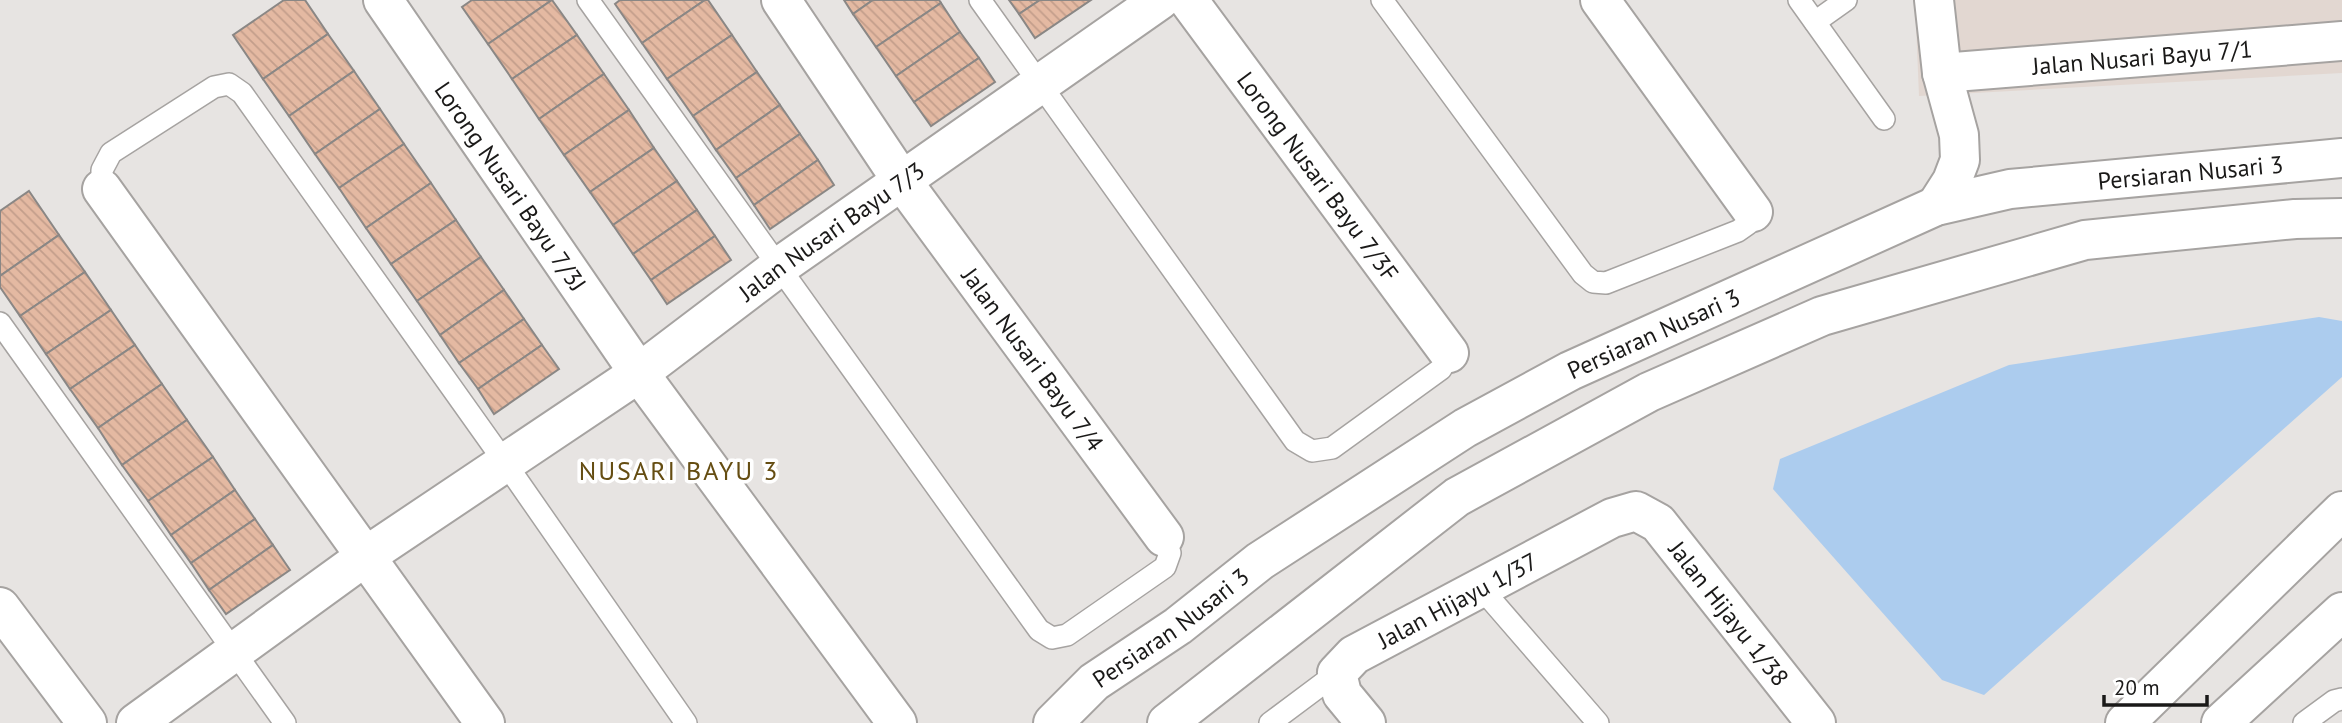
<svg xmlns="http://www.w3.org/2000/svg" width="2342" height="723" font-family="'PT Sans',sans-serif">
  <defs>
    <pattern id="building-back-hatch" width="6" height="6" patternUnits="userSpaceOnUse" patternTransform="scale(1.75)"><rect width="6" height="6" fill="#e4b9a2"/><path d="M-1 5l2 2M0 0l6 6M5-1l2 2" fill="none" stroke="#c39e8b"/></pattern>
  </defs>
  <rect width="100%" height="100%" fill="#e7e4e2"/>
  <polygon fill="#e2d7d1" points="1915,0 2342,0 2342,73 1919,96"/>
  <polygon fill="#acccee" points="2319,317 2342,321 2342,377 1984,695 1942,680 1773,489 1780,459 2009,365"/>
  <g fill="url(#building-back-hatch)" stroke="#8a8785" stroke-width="2">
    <polygon points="284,0 305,0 328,34 263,79 233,35"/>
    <polygon points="472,0 552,0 488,44 462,7"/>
    <polygon points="552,0 577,35 512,79 488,44"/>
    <polygon points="620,0 705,0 642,43 615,4"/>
    <polygon points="705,0 708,0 732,35 667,79 642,43"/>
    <polygon points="844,0 873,0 853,14"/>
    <polygon points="873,0 939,0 941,3 876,47 853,14"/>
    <polygon points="1009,0 1040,0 1019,14"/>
    <polygon points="1040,0 1091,0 1035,38 1019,14"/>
    <polygon points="941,3 960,32 896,76 876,47"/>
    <polygon points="960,32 979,58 914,102 896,76"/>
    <polygon points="328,34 354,71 289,116 263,79"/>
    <polygon points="577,35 604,74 539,119 512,79"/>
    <polygon points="732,35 757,72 693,116 667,79"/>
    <polygon points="979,58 995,82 931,126 914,102"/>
    <polygon points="354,71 380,109 315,154 289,116"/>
    <polygon points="757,72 780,105 716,150 693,116"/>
    <polygon points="604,74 629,110 564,155 539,119"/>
    <polygon points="780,105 800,134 736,178 716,150"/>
    <polygon points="380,109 404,144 339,188 315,154"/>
    <polygon points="629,110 654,148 590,192 564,155"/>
    <polygon points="800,134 818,160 754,205 736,178"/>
    <polygon points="404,144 431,183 366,228 339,188"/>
    <polygon points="654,148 677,181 613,225 590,192"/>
    <polygon points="818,160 834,185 770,229 754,205"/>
    <polygon points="677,181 697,210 633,254 613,225"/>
    <polygon points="431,183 456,220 391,264 366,228"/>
    <polygon points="29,191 59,235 0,276 0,211"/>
    <polygon points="697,210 715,236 651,280 633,254"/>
    <polygon points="456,220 481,257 417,301 391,264"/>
    <polygon points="59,235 85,272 20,316 0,287 0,276"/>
    <polygon points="715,236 731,260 667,304 651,280"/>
    <polygon points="481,257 504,290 440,335 417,301"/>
    <polygon points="85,272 111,310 46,354 20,316"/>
    <polygon points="504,290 524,319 459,363 440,335"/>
    <polygon points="111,310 135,345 70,389 46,354"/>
    <polygon points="524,319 542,345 478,389 459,363"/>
    <polygon points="135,345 162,384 98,428 70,389"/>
    <polygon points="542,345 559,369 494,414 478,389"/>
    <polygon points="162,384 187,420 122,465 98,428"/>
    <polygon points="187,420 213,457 148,501 122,465"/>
    <polygon points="213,457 235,490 171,535 148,501"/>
    <polygon points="235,490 255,519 191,563 171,535"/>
    <polygon points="255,519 273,545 209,590 191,563"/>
    <polygon points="273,545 290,570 226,614 209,590"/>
  </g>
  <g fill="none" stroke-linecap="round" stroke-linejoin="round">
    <g stroke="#a6a3a1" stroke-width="24">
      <g id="lane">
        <polyline points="588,0 1039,630 1052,638 1067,635 1165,567 1170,553 1164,537"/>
        <polyline points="980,0 1295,441 1312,451 1332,448 1441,369 1449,353"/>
        <polyline points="1382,0 1583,274 1593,282 1606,283 1738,231 1748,224 1753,212"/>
        <polyline points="1799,0 1884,119"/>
        <polyline points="1815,22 1846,0"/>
        <polyline points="102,189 102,170 111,153 214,87 229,84 242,93 506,464 686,723"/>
        <polyline points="0,323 285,723"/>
        <polyline points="1481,588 1598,723"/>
        <polyline points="1270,723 1337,673"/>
        <polyline points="2304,723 2334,701 2342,699"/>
      </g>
    </g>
    <g stroke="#a6a3a1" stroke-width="42">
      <g id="street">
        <path id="s1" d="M383,0L639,373L897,723"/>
        <path id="s2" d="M781,0L902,181L1164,537"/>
        <path id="s3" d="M1188,0L1449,353"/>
        <polyline points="1600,0 1753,212"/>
        <polyline points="1934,0 1942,73 1959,135 1960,160 1952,181 1936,206"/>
        <path id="s4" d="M1942,73L2342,41"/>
        <polyline points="102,189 485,723"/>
        <polyline points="0,607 87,723"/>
        <path id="s5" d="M136,723L366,556L639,373L780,266L1160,0"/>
        <path id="s6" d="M1366,723L1342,694L1337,673L1354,655L1612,518L1636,511L1658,523L1816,723"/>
      </g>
    </g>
    <g stroke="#a6a3a1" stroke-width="42">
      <g id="secondary">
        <path id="s7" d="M1053,723L1094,682L1178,626L1260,561L1465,428L1570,371L1936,206L2010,189L2342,158"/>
        <polyline points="1167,723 1457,497 1649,392 1822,316 2085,240 2295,219 2342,218"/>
        <polyline points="2125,723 2342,511"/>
        <polyline points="2221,723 2342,612"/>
      </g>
    </g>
    <use href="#lane" stroke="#fff" stroke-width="21"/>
    <use href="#street" stroke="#fff" stroke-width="38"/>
    <use href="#secondary" stroke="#fff" stroke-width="38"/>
  </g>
  <g text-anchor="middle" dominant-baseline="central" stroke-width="7" stroke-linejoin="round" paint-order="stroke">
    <g font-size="24" fill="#1a1918" stroke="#fff">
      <text stroke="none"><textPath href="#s4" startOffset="201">Jalan Nusari Bayu 7/1</textPath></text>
      <text stroke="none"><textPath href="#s7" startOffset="1286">Persiaran Nusari 3</textPath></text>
      <text stroke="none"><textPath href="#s3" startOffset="219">Lorong Nusari Bayu 7/3F</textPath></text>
      <text stroke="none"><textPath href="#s1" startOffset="226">Lorong Nusari Bayu 7/3J</textPath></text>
      <text stroke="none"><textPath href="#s5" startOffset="852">Jalan Nusari Bayu 7/3</textPath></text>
      <text stroke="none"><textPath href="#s7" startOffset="719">Persiaran Nusari 3</textPath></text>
      <text stroke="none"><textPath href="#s2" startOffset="439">Jalan Nusari Bayu 7/4</textPath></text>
      <text stroke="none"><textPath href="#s6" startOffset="201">Jalan Hijayu 1/37</textPath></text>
      <text stroke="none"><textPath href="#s6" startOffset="541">Jalan Hijayu 1/38</textPath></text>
      <text stroke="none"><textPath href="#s7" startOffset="152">Persiaran Nusari 3</textPath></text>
    </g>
    <g font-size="26" letter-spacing="2" fill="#654d12" stroke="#fff">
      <text x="679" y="470">NUSARI BAYU 3</text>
    </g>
  </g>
  <path d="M2104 695v10h103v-10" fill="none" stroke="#1a1918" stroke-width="3.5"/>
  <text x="2114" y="695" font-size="21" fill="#1a1918" stroke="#ffffff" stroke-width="5" paint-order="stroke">20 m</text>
</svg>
